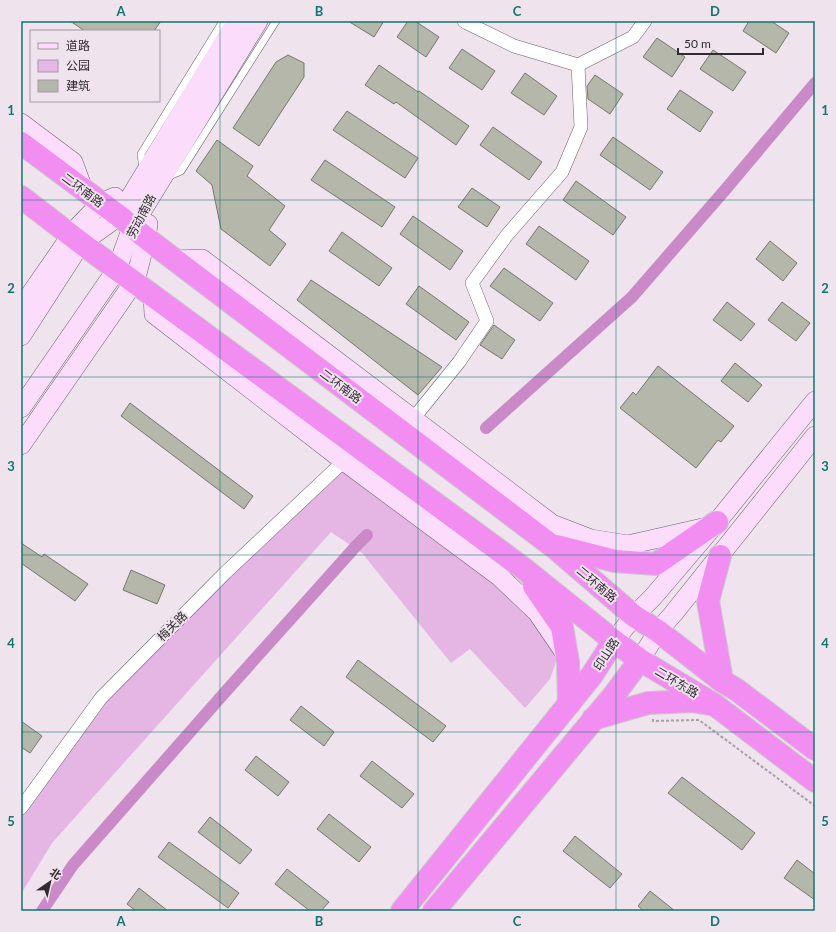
<svg xmlns="http://www.w3.org/2000/svg" width="836" height="932" font-family="Lato,'Noto Sans SC',sans-serif">
  <rect width="100%" height="100%" fill="#efe3ee"/>
  <polygon fill="#e5b5e3" points="344,461 500,577 561,647 550,679 525,708 470,649 451,663 362,553 331,532 52,843 21,894 21,808 101,698"/>
  <g fill="none" stroke-linecap="round" stroke-linejoin="round">
    <g stroke="#c98ac7" stroke-width="12">
      <polyline points="486,428 632,297 725,190 815,83"/>
      <polyline points="42,911 73,865 227,690 357,545 367,535"/>
    </g>
  </g>
  <g fill="#b4b7a9" stroke="#75786b">
    <polygon points="70,21 161,21 154,31 85,31"/>
    <polygon points="348,21 384,21 374,37"/>
    <polygon points="408,21 415,21 439,37 426,57 397,37"/>
    <polygon points="749,21 771,21 789,33 776,53 743,31"/>
    <polygon points="657,38 685,57 672,77 643,57"/>
    <polygon points="462,49 495,71 482,90 449,68"/>
    <polygon points="713,50 746,72 733,91 700,69"/>
    <polygon points="288,55 304,63 304,77 259,146 233,128 276,62"/>
    <polygon points="379,65 418,92 419,91 469,126 456,145 396,102 394,104 365,85"/>
    <polygon points="525,73 557,96 544,115 511,93"/>
    <polygon points="595,75 623,94 610,114 588,99 587,86"/>
    <polygon points="680,90 713,112 700,132 667,109"/>
    <polygon points="347,111 418,158 405,178 333,130"/>
    <polygon points="493,127 542,162 529,180 480,145"/>
    <polygon points="613,137 663,172 650,190 600,155"/>
    <polygon points="217,140 253,166 247,176 285,206 269,230 286,244 270,266 221,229 212,185 196,171"/>
    <polygon points="325,160 395,207 382,227 311,180"/>
    <polygon points="576,181 626,217 613,235 563,200"/>
    <polygon points="472,188 500,207 487,227 458,207"/>
    <polygon points="413,216 463,251 450,270 400,234"/>
    <polygon points="539,226 589,261 576,280 526,244"/>
    <polygon points="342,232 392,268 379,286 329,251"/>
    <polygon points="770,241 797,263 783,281 756,259"/>
    <polygon points="504,268 553,303 540,321 490,286"/>
    <polygon points="311,280 442,367 418,395 297,300"/>
    <polygon points="419,286 469,322 456,340 406,304"/>
    <polygon points="727,302 755,324 741,341 713,320"/>
    <polygon points="782,302 810,323 796,341 768,320"/>
    <polygon points="494,325 515,340 502,359 480,345"/>
    <polygon points="735,363 762,385 748,402 721,381"/>
    <polygon points="658,366 734,426 721,442 718,440 696,468 620,408 633,392 636,395"/>
    <polygon points="130,403 253,496 244,509 121,416"/>
    <polygon points="21,543 42,557 44,554 88,584 75,601 21,563"/>
    <polygon points="131,570 165,585 157,604 123,590"/>
    <polygon points="358,660 446,726 433,742 346,677"/>
    <polygon points="301,706 334,732 324,746 290,720"/>
    <polygon points="21,721 42,736 30,753 21,747"/>
    <polygon points="256,756 289,782 278,796 245,770"/>
    <polygon points="372,761 414,794 402,808 360,776"/>
    <polygon points="682,777 755,833 742,850 668,793"/>
    <polygon points="329,814 371,847 359,862 317,829"/>
    <polygon points="210,817 252,850 240,864 198,832"/>
    <polygon points="575,836 622,874 610,888 563,851"/>
    <polygon points="169,842 239,893 228,908 158,857"/>
    <polygon points="797,860 815,874 815,900 784,878"/>
    <polygon points="287,869 329,902 321,911 310,911 275,884"/>
    <polygon points="139,888 168,911 136,911 127,904"/>
    <polygon points="650,891 675,911 644,911 638,906"/>
  </g>
  <g fill="none" stroke-linecap="round" stroke-linejoin="round">
    <g stroke="#6b626b" stroke-width="8">
      <g id="lane">
        <polyline points="143,169 141,154 223,21"/>
        <polyline points="169,176 181,171 276,21"/>
      </g>
    </g>
    <g stroke="#6b626b" stroke-width="14">
      <g id="street">
        <polyline points="464,21 467,23 514,46 578,65 633,37 645,21"/>
        <polyline points="413,419 459,362 487,321 472,283 507,235 562,172 581,127 578,65"/>
        <polyline points="21,808 101,698 225,573 344,461"/>
      </g>
    </g>
    <g stroke="#6b626b" stroke-width="20">
      <g id="secondary">
        <polyline points="21,123 73,162 83,189"/>
        <polyline points="174,260 202,259 552,524 591,539 628,545 707,527"/>
        <polyline points="153,296 154,314 344,461 500,577 537,612 567,656"/>
        <polyline points="21,308 75,230 101,203 115,197"/>
        <polyline points="21,336 81,243 119,216 237,21"/>
        <polyline points="21,408 117,269 132,227 258,21"/>
        <polyline points="21,445 134,282 136,278 146,238 148,224"/>
        <polyline points="614,641 634,616 653,597 717,522 815,401"/>
        <polyline points="640,660 658,631 673,614 815,436"/>
      </g>
    </g>
    <g stroke="#c9c8c9" stroke-width="24">
      <g id="highway">
        <polyline points="21,143 119,216 146,238 555,548 634,616 658,631 722,681 737,690 815,749"/>
        <polyline points="21,197 81,243 523,568 614,641 640,660 715,705 815,781"/>
        <polyline points="556,546 615,561 656,564 717,522"/>
        <polyline points="720,556 708,601 722,681"/>
        <polyline points="534,586 562,627 568,662 569,704"/>
        <polyline points="593,719 648,703 692,701 710,704"/>
        <polyline points="402,911 592,675 614,641"/>
        <polyline points="434,911 614,695 640,660"/>
      </g>
    </g>
    <polyline stroke="#a79ea6" stroke-width="2" stroke-dasharray="3 2" stroke-linecap="butt" points="653,719 653,721 699,720 815,806"/>
    <use href="#lane" stroke="#fff" stroke-width="7"/>
    <use href="#street" stroke="#fff" stroke-width="13"/>
    <use href="#secondary" stroke="#fbddfb" stroke-width="19"/>
    <use href="#highway" stroke="#f28ef1" stroke-width="22"/>
  </g>
  <path fill="none" stroke="#0f766e" stroke-width="1" stroke-opacity="0.55" d="M220,21V911M418,21V911M616,21V911M21,200H815M21,377H815M21,555H815M21,732H815"/>
  <g text-anchor="middle" dominant-baseline="central" stroke-width="4" stroke-linejoin="round" paint-order="stroke">
    <g font-size="12" fill="#302c30" stroke="#efe3ee">
      <text transform="translate(83 190) rotate(37)">二环南路</text>
      <text transform="translate(141 216) rotate(-62)">劳动南路</text>
      <text transform="translate(341 386) rotate(37)">二环南路</text>
      <text transform="translate(597 584) rotate(40)">二环南路</text>
      <text transform="translate(172 626) rotate(-45)">梅关路</text>
      <text transform="translate(606 654) rotate(-57)">印山路</text>
      <text transform="translate(677 682) rotate(31)">二环东路</text>
    </g>
  </g>
  <rect width="836" height="932" fill="none" stroke="#efe3ee" stroke-width="44"/>
  <rect x="30" y="30" width="130" height="72" fill="#efe3ee" stroke="#a39aa2"/>
  <rect x="38" y="43" width="20" height="6" fill="#fbddfb" stroke="#a39aa2"/>
  <text x="66" y="50" font-size="12" fill="#302c30">道路</text>
  <rect x="38" y="60" width="20" height="12" fill="#e5b5e3" stroke="#a39aa2"/>
  <text x="66" y="70" font-size="12" fill="#302c30">公园</text>
  <rect x="38" y="80" width="20" height="12" fill="#b4b7a9" stroke="#a39aa2"/>
  <text x="66" y="90" font-size="12" fill="#302c30">建筑</text>
  <g transform="translate(50 882) rotate(34)" stroke="#efe3ee" stroke-width="3" paint-order="stroke">
  <path d="M0-3L7 15L0 10L-7 15Z" fill="#302c30"/>
  <text y="-6" font-size="11" font-weight="bold" text-anchor="middle" fill="#302c30">北</text>
  </g>
  <path d="M678 48v6h85v-6" fill="none" stroke="#302c30" stroke-width="2"/>
  <text x="684" y="48" font-size="12" fill="#302c30" stroke="#efe3ee" stroke-width="3" paint-order="stroke">50 m</text>
  <rect x="22" y="22" width="792" height="888" fill="none" stroke="#0f766e" stroke-width="1.5"/>
  <g font-size="13" text-anchor="middle" font-weight="bold" fill="#0f766e">
    <text x="121" y="16">A</text>
    <text x="319" y="16">B</text>
    <text x="517" y="16">C</text>
    <text x="715" y="16">D</text>
    <text x="11" y="115">1</text>
    <text x="825" y="115">1</text>
    <text x="11" y="293">2</text>
    <text x="825" y="293">2</text>
    <text x="11" y="471">3</text>
    <text x="825" y="471">3</text>
    <text x="11" y="648">4</text>
    <text x="825" y="648">4</text>
    <text x="11" y="826">5</text>
    <text x="825" y="826">5</text>
    <text x="121" y="926">A</text>
    <text x="319" y="926">B</text>
    <text x="517" y="926">C</text>
    <text x="715" y="926">D</text>
  </g>
</svg>
